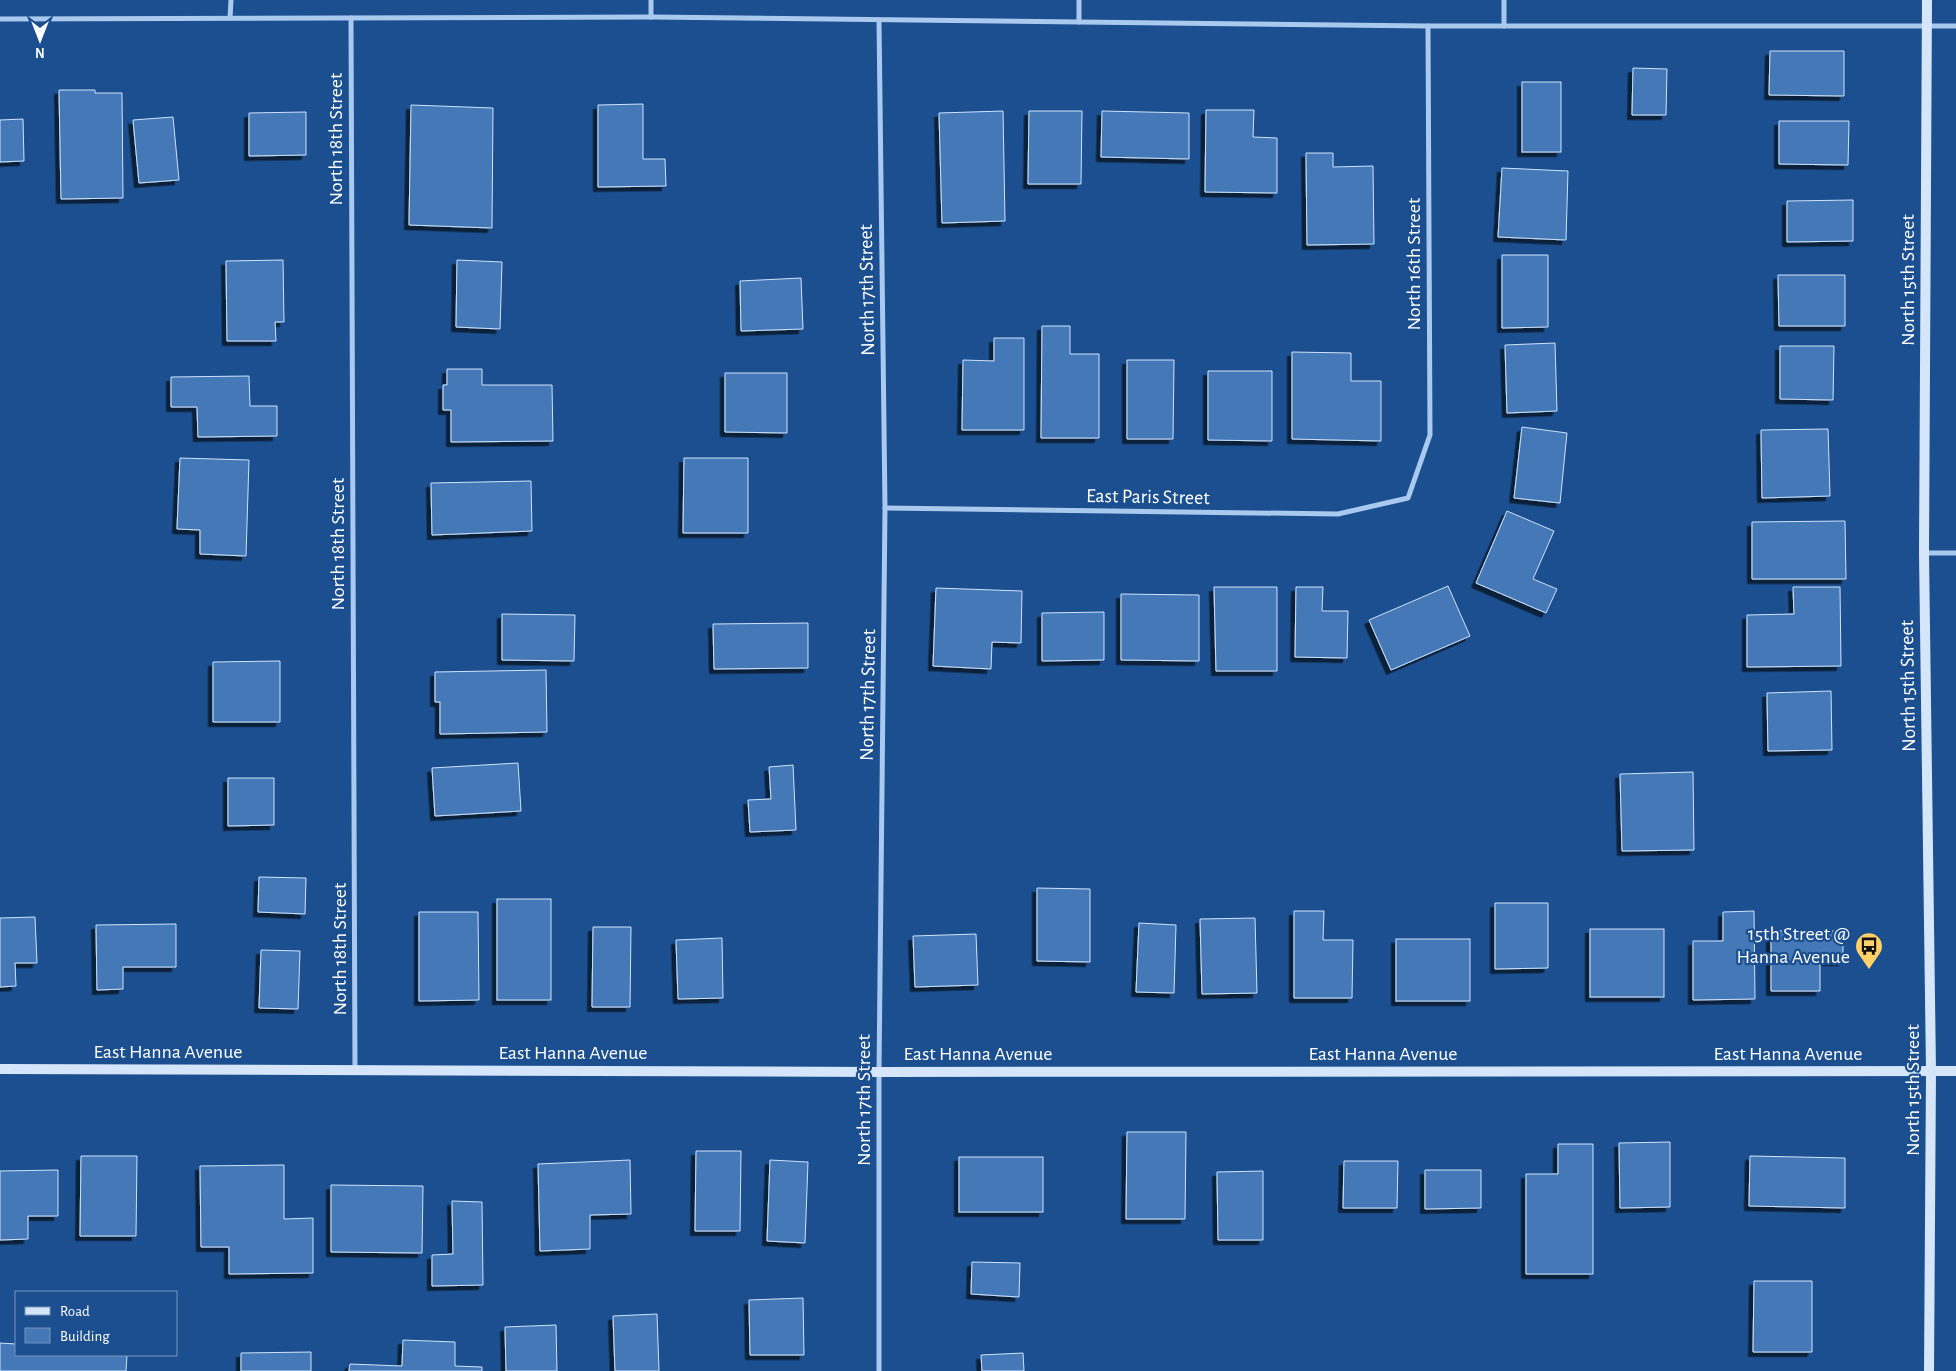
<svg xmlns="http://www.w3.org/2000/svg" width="1956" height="1371" font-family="'Alegreya Sans',sans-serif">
  <defs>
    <filter id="shadow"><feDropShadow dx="-4.5" dy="4.5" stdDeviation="0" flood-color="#0009"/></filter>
  </defs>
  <rect width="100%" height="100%" fill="#1b4f8f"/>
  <g fill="#4478b7" stroke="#cfe3fa" filter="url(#shadow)">
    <polygon points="1770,51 1844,51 1844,96 1769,95"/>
    <polygon points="1633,68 1667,69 1666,115 1632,115"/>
    <rect x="1522" y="82" width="39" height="70"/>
    <polygon points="59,90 95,90 95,93 122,93 123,198 61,199"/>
    <polygon points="643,104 643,159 665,159 666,186 598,187 598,105"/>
    <polygon points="411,105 493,108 492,228 409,225"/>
    <polygon points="1206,110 1254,110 1253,137 1277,138 1277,193 1205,192"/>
    <polygon points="1003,111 1005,221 942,223 939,113"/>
    <polygon points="1029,111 1082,111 1081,184 1028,184"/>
    <polygon points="1102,111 1189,113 1189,159 1101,157"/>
    <polygon points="306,112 306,155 249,156 249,113"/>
    <polygon points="173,117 179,180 139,183 133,120"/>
    <polygon points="23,119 24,161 0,162 0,120"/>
    <polygon points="1779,121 1849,121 1848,165 1779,164"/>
    <polygon points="1306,153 1333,153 1333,167 1373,166 1374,244 1307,245"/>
    <polygon points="1502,168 1568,171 1566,240 1498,237"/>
    <polygon points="1853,200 1853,241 1787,242 1787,201"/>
    <polygon points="1502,255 1548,255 1548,327 1502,328"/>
    <polygon points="283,260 284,322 275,322 276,341 227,341 226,261"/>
    <polygon points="457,260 502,262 500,329 456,327"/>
    <polygon points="1778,275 1845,275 1845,326 1779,326"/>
    <polygon points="801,278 803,329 741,331 740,281"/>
    <polygon points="1042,326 1070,326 1070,354 1099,354 1099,438 1041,438"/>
    <polygon points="994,338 1024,338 1024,430 962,430 963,360 994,361"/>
    <polygon points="1555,343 1557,411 1507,413 1505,345"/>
    <polygon points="1780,346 1834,346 1833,400 1780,399"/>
    <polygon points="1292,352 1351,353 1351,381 1381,381 1381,441 1292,439"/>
    <polygon points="1127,360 1174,360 1173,439 1127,439"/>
    <polygon points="447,369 482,369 482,385 552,385 553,441 451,442 451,410 443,410 443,385 447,385"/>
    <polygon points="1208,371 1272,371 1272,441 1208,440"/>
    <polygon points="725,373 787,373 787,433 725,432"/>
    <polygon points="249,376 250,406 277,406 277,436 198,437 197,407 171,407 171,377"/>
    <polygon points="1522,427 1567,433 1560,503 1514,498"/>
    <polygon points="1828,429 1830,496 1762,498 1761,430"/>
    <polygon points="180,458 249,460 246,556 200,554 200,530 177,529"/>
    <polygon points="684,458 748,458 748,533 683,533"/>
    <polygon points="531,481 532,531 432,535 431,483"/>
    <polygon points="1507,511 1554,531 1533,579 1557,589 1546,613 1476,583"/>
    <polygon points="1845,521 1846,579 1752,579 1752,522"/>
    <polygon points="1448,586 1470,636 1391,670 1369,620"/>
    <polygon points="1214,587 1277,587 1277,671 1216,671"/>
    <polygon points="1296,587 1323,587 1322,611 1348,611 1347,658 1295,657"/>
    <polygon points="1793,587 1840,587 1841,666 1747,667 1747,615 1794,614"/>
    <polygon points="936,588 1022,591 1021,643 992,642 991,669 933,666"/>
    <polygon points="1121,594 1199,595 1199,661 1121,660"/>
    <polygon points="1104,612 1104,660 1042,661 1042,613"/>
    <polygon points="502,614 575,615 574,661 502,660"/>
    <polygon points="808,623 808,668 714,669 713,624"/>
    <polygon points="280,661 280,722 213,722 213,662"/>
    <polygon points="546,670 547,732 440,734 440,702 435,702 435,672"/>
    <polygon points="1831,691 1832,750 1768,751 1767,693"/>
    <polygon points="518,763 521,811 435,816 432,768"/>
    <polygon points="793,765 796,830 750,832 748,800 771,799 769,767"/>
    <polygon points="1693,772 1694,850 1622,851 1620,774"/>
    <polygon points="228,778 274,778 274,825 228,826"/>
    <polygon points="259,877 306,878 305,914 258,912"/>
    <polygon points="1037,888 1090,889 1090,962 1037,961"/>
    <rect x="497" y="899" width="54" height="101"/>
    <polygon points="1495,903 1548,903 1548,968 1495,969"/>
    <polygon points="1294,911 1324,911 1323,940 1353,940 1352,998 1294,998"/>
    <polygon points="1754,911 1755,999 1693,1000 1693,941 1723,941 1723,912"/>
    <polygon points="419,912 478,912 479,1000 419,1001"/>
    <polygon points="35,917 37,963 15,963 16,986 0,987 0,918"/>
    <polygon points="1255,918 1257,993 1202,994 1200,919"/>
    <polygon points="1139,923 1176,925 1174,993 1136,992"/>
    <polygon points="176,924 176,967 123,967 123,989 97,990 96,925"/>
    <polygon points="593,927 631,927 630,1007 592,1007"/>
    <rect x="1590" y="929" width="74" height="68"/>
    <polygon points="1771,931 1843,931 1843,961 1820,961 1820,991 1771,991"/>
    <polygon points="976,934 978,985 915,987 913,936"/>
    <polygon points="722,938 723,998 678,999 676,940"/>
    <rect x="1396" y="939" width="74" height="62"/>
    <polygon points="261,950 300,951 298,1009 259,1008"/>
    <polygon points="1127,1132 1186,1132 1185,1219 1126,1219"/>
    <polygon points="1670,1142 1670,1207 1620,1208 1619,1143"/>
    <polygon points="1558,1144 1593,1144 1593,1274 1526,1274 1526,1174 1558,1174"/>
    <polygon points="696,1151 741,1151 740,1231 695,1231"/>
    <polygon points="81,1156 137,1156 136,1236 80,1236"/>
    <polygon points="1750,1156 1845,1158 1845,1208 1749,1206"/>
    <rect x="959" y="1157" width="84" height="55"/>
    <polygon points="630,1160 631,1214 590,1215 590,1249 540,1251 538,1164"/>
    <polygon points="770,1160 808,1162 805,1243 767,1241"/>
    <polygon points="1344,1161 1398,1161 1397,1208 1343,1208"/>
    <polygon points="284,1165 284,1219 313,1218 313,1273 229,1274 229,1247 201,1247 200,1166"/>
    <polygon points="58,1170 58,1216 28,1216 28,1239 0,1240 0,1171"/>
    <polygon points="1425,1170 1481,1170 1481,1208 1425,1209"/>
    <polygon points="1263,1171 1263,1240 1218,1240 1217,1172"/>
    <polygon points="331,1185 423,1186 422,1253 331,1252"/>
    <polygon points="452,1201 482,1202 483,1285 432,1286 432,1255 453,1254"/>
    <polygon points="972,1262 1020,1263 1019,1297 971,1294"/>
    <polygon points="1754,1281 1812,1281 1812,1352 1753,1352"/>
    <polygon points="803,1298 804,1355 750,1355 749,1300"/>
    <polygon points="657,1314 659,1371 615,1371 613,1316"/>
    <polygon points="556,1325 557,1371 506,1371 505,1327"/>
    <polygon points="403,1340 455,1342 455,1366 482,1367 482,1371 349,1371 350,1364 402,1366"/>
    <polygon points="0,1343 16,1344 16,1355 127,1355 126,1371 0,1371"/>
    <polygon points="311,1352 311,1371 241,1371 241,1353"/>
    <polygon points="1023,1353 1024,1371 982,1371 981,1355"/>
  </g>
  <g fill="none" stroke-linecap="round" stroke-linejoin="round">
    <g stroke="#a9c9ee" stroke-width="5">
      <polyline points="1079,0 1079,22"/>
      <polyline points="1504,0 1504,26"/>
      <polyline points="651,17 651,0"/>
      <polyline points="230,18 231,0"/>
      <polyline points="351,18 355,1070"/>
      <polyline points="0,19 651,17 1428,26 1956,26"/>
      <polyline points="885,508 1338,514 1408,498 1430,435 1428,26"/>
      <polyline points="1924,553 1956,553"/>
      <polyline points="879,1371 879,1072 885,508 879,20"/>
    </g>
    <g stroke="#d6e6fa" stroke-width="10">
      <polyline points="1927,0 1924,553 1931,1071 1929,1371"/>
      <polyline points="0,1069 879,1072 1956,1071"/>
    </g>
  </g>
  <defs>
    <g id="bus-pin" transform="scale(1.4375)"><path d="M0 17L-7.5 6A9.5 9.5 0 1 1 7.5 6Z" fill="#ffd166" stroke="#1b4f8f"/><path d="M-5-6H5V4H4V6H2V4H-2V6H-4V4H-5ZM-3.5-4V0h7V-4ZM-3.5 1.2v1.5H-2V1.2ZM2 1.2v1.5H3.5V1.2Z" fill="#111"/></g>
  </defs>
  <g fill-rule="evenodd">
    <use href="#bus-pin" x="1869" y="946"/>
  </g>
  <g text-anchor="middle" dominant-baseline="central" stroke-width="4.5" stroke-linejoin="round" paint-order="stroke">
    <g font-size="20" fill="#fff" stroke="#1b4f8f">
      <text transform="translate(336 139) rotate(-90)">North 18th Street</text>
      <text transform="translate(1414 264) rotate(-90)">North 16th Street</text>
      <text transform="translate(1908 280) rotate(-90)">North 15th Street</text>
      <text transform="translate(867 290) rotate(-91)">North 17th Street</text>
      <text transform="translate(1148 497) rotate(1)">East Paris Street</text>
      <text transform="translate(338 544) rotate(-90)">North 18th Street</text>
      <text transform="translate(1908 686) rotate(-91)">North 15th Street</text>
      <text transform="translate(868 695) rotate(-89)">North 17th Street</text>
      <text transform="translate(340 949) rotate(-90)">North 18th Street</text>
      <text x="168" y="1052">East Hanna Avenue</text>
      <text x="573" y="1053">East Hanna Avenue</text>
      <text x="978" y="1054">East Hanna Avenue</text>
      <text x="1383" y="1054">East Hanna Avenue</text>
      <text x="1788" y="1054">East Hanna Avenue</text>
      <text transform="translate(1913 1090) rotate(-90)">North 15th Street</text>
      <text transform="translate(864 1100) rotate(-90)">North 17th Street</text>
    </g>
    <g font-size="20" fill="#fff" stroke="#1b4f8f" text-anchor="end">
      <text x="1850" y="934">15th Street @<tspan x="1850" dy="23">Hanna Avenue</tspan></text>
    </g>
  </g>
  <rect x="15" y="1291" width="162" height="65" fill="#1b4f8f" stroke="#7695bc"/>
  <rect x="25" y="1307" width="25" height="8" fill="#d6e6fa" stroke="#7695bc"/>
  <text x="60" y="1316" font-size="15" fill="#ffffff">Road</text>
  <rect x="25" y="1328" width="25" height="15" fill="#4478b7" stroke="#7695bc"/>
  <text x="60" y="1341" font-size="15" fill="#ffffff">Building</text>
  <g transform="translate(40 40) rotate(180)" stroke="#1b4f8f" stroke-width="4" paint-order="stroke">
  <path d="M0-4L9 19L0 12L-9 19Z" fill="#ffffff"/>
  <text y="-8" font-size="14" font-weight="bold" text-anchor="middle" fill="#ffffff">N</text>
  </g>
</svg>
